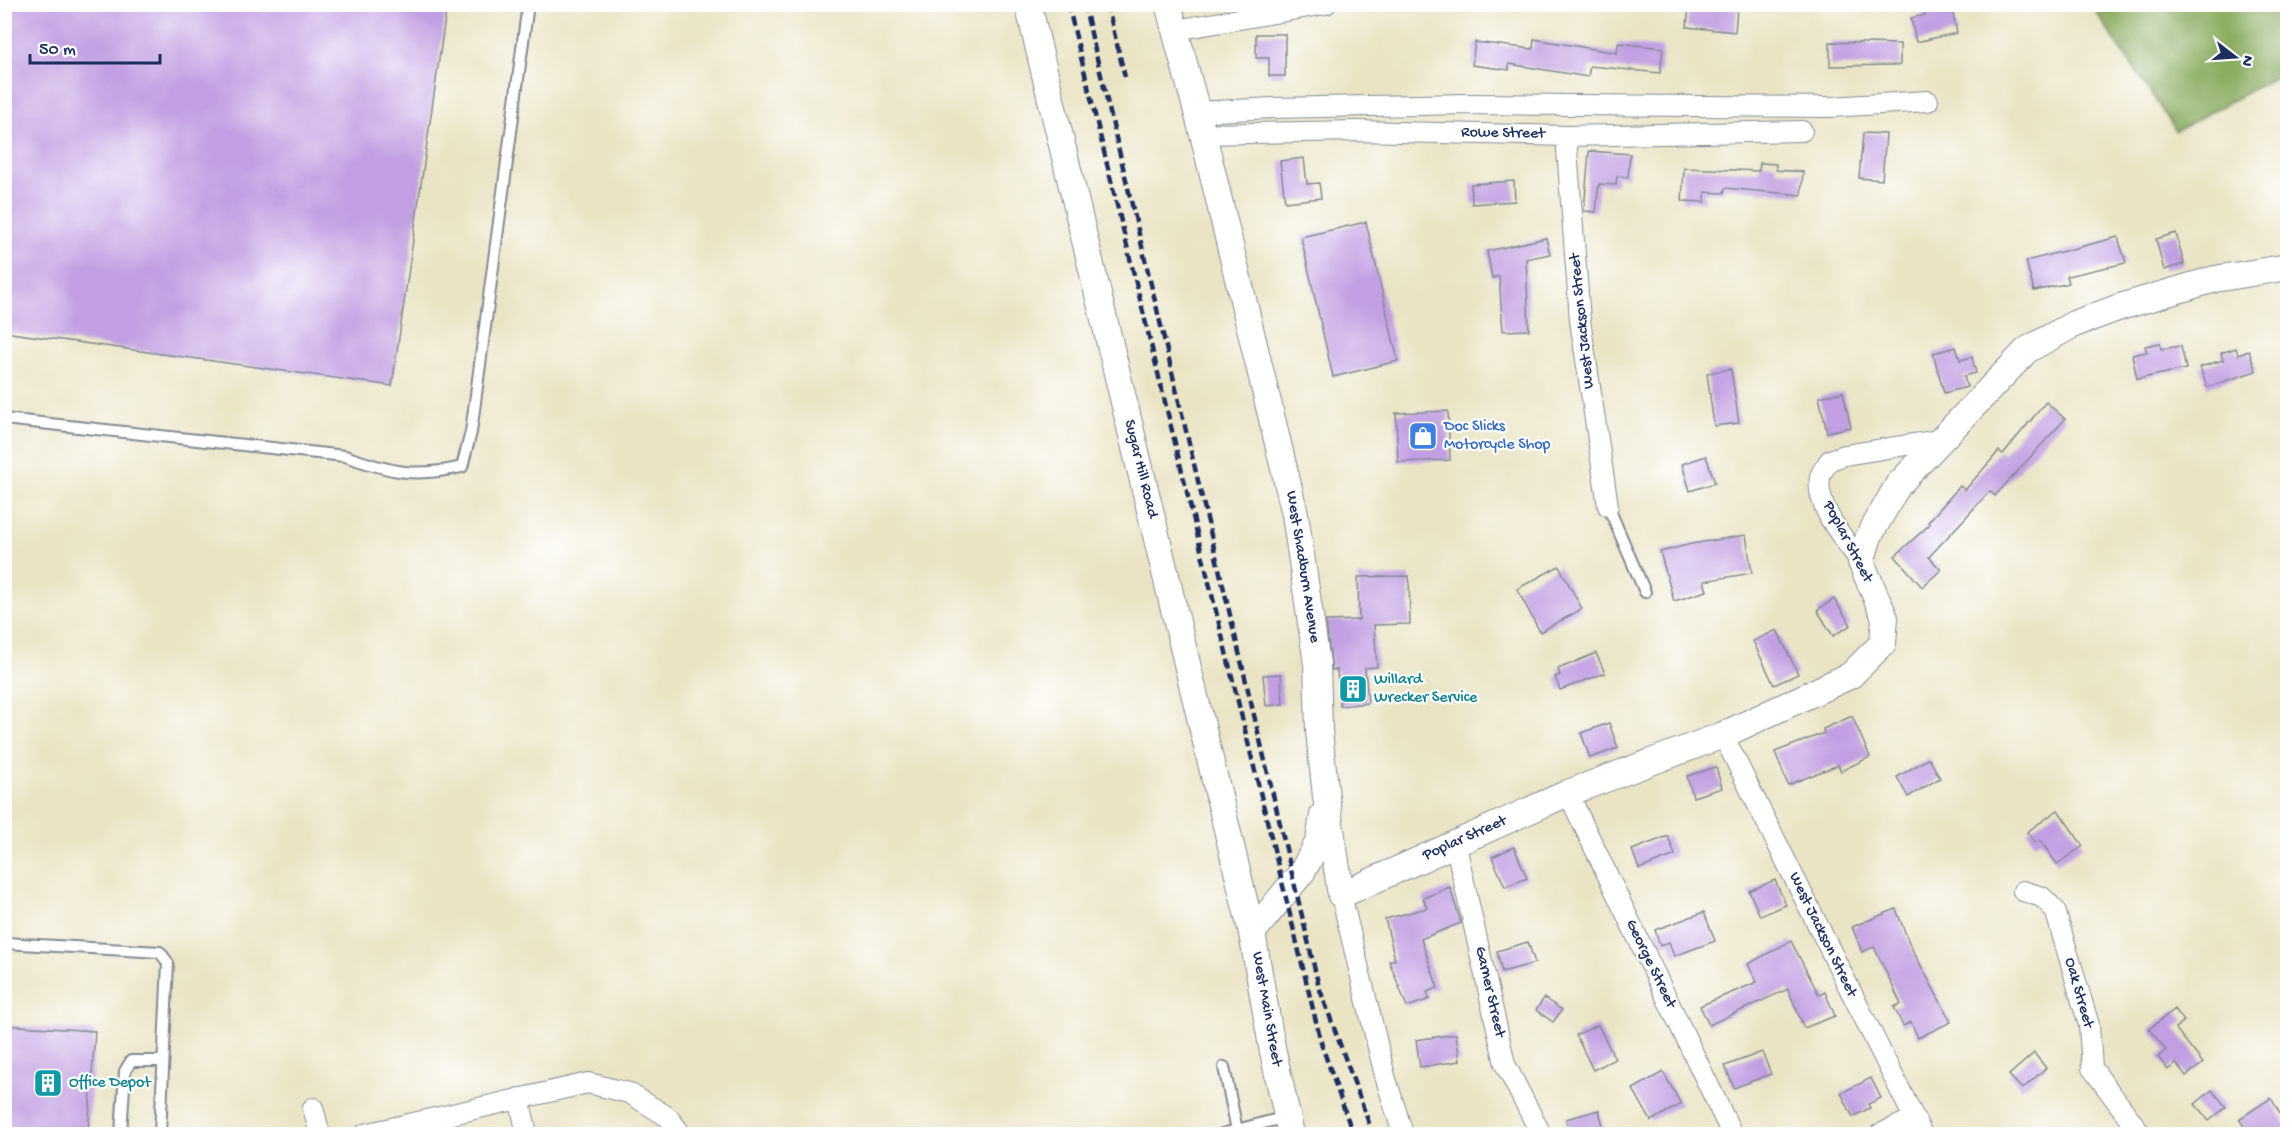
<svg xmlns="http://www.w3.org/2000/svg" width="2292" height="1139" font-family="'Gochi Hand',sans-serif">
  <rect width="100%" height="100%" fill="#fff"/>
  <filter id="ink" filterUnits="userSpaceOnUse"><feTurbulence type="fractalNoise" baseFrequency=".0167" numOctaves="2"/><feDisplacementMap in="SourceGraphic" scale="12" xChannelSelector="R" yChannelSelector="G"/><feConvolveMatrix kernelMatrix="1 2 1 2 8 2 1 2 1" color-interpolation-filters="sRGB"/></filter>
  <filter id="wash" filterUnits="userSpaceOnUse"><feTurbulence type="fractalNoise" baseFrequency=".008" numOctaves="4" result="noise"/><feDisplacementMap in="SourceGraphic" scale="24" xChannelSelector="R" yChannelSelector="G"/><feGaussianBlur stdDeviation="1.35" result="paint"/><feColorMatrix in="noise" values="0 0 0 0 0 0 0 0 0 0 0 0 0 0 0 0 0 1.4 0 .05"/><feComposite in="paint" operator="in"/></filter>
  <g filter="url(#wash)">
    <rect width="100%" height="100%" fill="#eae4c5"/>
    <polygon fill="#8aac61" stroke="#526e60" stroke-width="1.5" points="2091,5 2287,5 2287,71 2176,131"/>
    <g id="blocks">
      <g fill="#c19fe2">
        <polygon points="4,4 447,4 392,386 4,332"/>
        <polygon points="1689,4 1737,9 1735,32 1687,27"/>
        <polygon points="1923,4 1951,4 1957,33 1916,42 1911,18 1925,15"/>
        <polygon points="1256,34 1285,34 1285,76 1269,76 1269,58 1256,58"/>
        <polygon points="1534,39 1617,53 1618,43 1663,48 1660,73 1590,66 1588,77 1509,64 1509,70 1472,65 1475,42 1533,49"/>
        <polygon points="1830,42 1900,44 1900,65 1830,66"/>
        <polygon points="1863,133 1886,134 1882,180 1859,178"/>
        <polygon points="1589,151 1630,154 1628,177 1617,176 1616,185 1599,184 1596,212 1584,211"/>
        <polygon points="1304,158 1307,184 1319,183 1321,198 1285,202 1280,161"/>
        <polygon points="1760,163 1776,164 1776,170 1803,172 1801,195 1725,188 1724,193 1705,192 1705,202 1682,201 1684,168 1759,171"/>
        <polygon points="1514,181 1515,201 1472,204 1471,184"/>
        <polygon points="1366,222 1398,361 1333,377 1301,237"/>
        <polygon points="2176,233 2184,264 2164,270 2156,239"/>
        <polygon points="2118,237 2126,263 2067,276 2069,283 2034,291 2026,261"/>
        <polygon points="1546,238 1550,254 1526,259 1529,330 1503,331 1499,276 1492,278 1487,251"/>
        <polygon points="2160,343 2161,349 2181,346 2186,369 2137,379 2132,355 2147,352 2145,346"/>
        <polygon points="1956,347 1960,360 1972,357 1976,373 1964,376 1967,387 1944,393 1933,353"/>
        <polygon points="2236,348 2238,355 2249,351 2256,371 2207,387 2200,367 2223,360 2221,353"/>
        <polygon points="1731,369 1739,423 1714,426 1707,373"/>
        <polygon points="1843,392 1851,427 1827,432 1819,397"/>
        <polygon points="2046,402 2065,419 1995,496 1990,491 1929,557 1941,570 1922,587 1895,556 1930,524 1928,522 1960,486 1965,490 1999,451 2003,454"/>
        <polygon points="1448,411 1450,460 1398,462 1396,413"/>
        <polygon points="1706,456 1715,483 1690,491 1682,464"/>
        <polygon points="1746,535 1752,573 1704,581 1707,591 1674,601 1660,552 1691,544"/>
        <polygon points="1559,566 1582,609 1540,632 1517,589"/>
        <polygon points="1409,576 1410,624 1374,625 1377,667 1365,668 1368,703 1340,706 1337,670 1332,670 1326,621 1359,620 1358,577"/>
        <polygon points="1834,599 1851,625 1833,636 1817,610"/>
        <polygon points="1777,630 1798,674 1774,685 1753,641"/>
        <polygon points="1596,653 1605,673 1560,690 1555,677 1560,675 1558,669"/>
        <polygon points="1281,674 1283,704 1266,706 1263,675"/>
        <polygon points="1852,716 1870,757 1841,771 1838,765 1788,785 1775,752 1824,733 1823,729"/>
        <polygon points="1609,723 1618,748 1590,758 1581,733"/>
        <polygon points="1929,758 1940,778 1908,797 1897,777"/>
        <polygon points="1716,767 1722,788 1693,797 1687,776"/>
        <polygon points="2058,810 2083,846 2057,864 2040,840 2035,843 2027,832"/>
        <polygon points="1668,836 1675,855 1639,869 1632,850"/>
        <polygon points="1514,847 1527,878 1505,887 1492,857"/>
        <polygon points="1775,880 1786,905 1760,916 1749,891"/>
        <polygon points="1450,887 1461,923 1421,939 1438,988 1427,992 1430,999 1407,1007 1389,961 1395,959 1385,919 1427,908 1423,898"/>
        <polygon points="1896,909 1910,945 1951,1022 1918,1038 1911,1022 1903,1026 1894,1007 1901,1004 1874,947 1862,952 1852,927"/>
        <polygon points="1704,912 1715,941 1674,956 1669,942 1660,946 1655,930"/>
        <polygon points="1791,941 1819,995 1825,992 1835,1016 1804,1028 1788,989 1709,1025 1700,1006 1757,982 1748,964"/>
        <polygon points="1528,942 1535,963 1502,972 1497,951"/>
        <polygon points="1544,998 1562,1010 1553,1022 1536,1010"/>
        <polygon points="2175,1009 2184,1021 2175,1028 2203,1063 2186,1076 2176,1063 2168,1070 2158,1057 2166,1050 2149,1029"/>
        <polygon points="4,1025 95,1031 88,1134 4,1134"/>
        <polygon points="1598,1025 1615,1059 1593,1070 1576,1035"/>
        <polygon points="1456,1034 1460,1061 1420,1067 1416,1040"/>
        <polygon points="1762,1052 1771,1074 1734,1088 1725,1066"/>
        <polygon points="2034,1053 2046,1068 2022,1089 2009,1075"/>
        <polygon points="1663,1072 1681,1104 1651,1121 1633,1089"/>
        <polygon points="1871,1078 1881,1098 1868,1104 1870,1108 1853,1117 1841,1093"/>
        <polygon points="2212,1090 2226,1107 2209,1121 2195,1104"/>
        <polygon points="2271,1098 2288,1128 2278,1134 2249,1134 2239,1119"/>
        <polygon points="1599,1110 1605,1134 1570,1134 1566,1119"/>
      </g>
    </g>
  </g>
  <g filter="url(#ink)">
    <use href="#blocks" fill-opacity="0" stroke="#828a92" stroke-width="1.5"/>
    <g fill="none" stroke-linecap="round" stroke-linejoin="round">
      <g stroke="#828a92" stroke-width="14">
        <g id="service">
          <path d="M4,419L345,456C391,472 414,478 462,467L471,432L528,4"/>
          <polyline points="1608,506 1645,592"/>
          <polyline points="4,943 160,952 168,963 160,1134"/>
          <polyline points="1224,1067 1237,1130"/>
          <polyline points="121,1134 125,1071 131,1061 163,1061"/>
          <polyline points="1222,1134 1286,1117"/>
        </g>
      </g>
      <g stroke="#828a92" stroke-width="22">
        <g id="minor">
          <polyline points="1175,30 1326,4"/>
          <polyline points="1196,112 1273,108 1465,104 1831,107 1928,101"/>
          <polyline points="1203,134 1357,131 1566,136 1802,131"/>
          <polyline points="1566,136 1580,320 1608,506"/>
          <path d="M1861,562C1845,540 1815,507 1820,477C1821,471 1827,465 1830,460L1845,455L1938,440"/>
          <polyline points="1723,735 1922,1134"/>
          <polyline points="1568,793 1732,1134"/>
          <polyline points="1455,842 1505,1064 1541,1134"/>
          <polyline points="2023,891 2042,897 2055,910 2089,1025 2092,1068 2141,1134"/>
          <polyline points="1341,895 1385,1076 1403,1134"/>
          <polyline points="519,1098 527,1134"/>
          <polyline points="313,1108 320,1134"/>
          <polyline points="365,1134 588,1083 629,1093 668,1117 681,1134"/>
          <polyline points="1880,1134 1913,1119"/>
        </g>
      </g>
      <g stroke="#828a92" stroke-width="28">
        <g id="tertiary">
          <polyline points="1028,4 1252,933 1272,1047 1291,1134"/>
          <polyline points="1168,4 1203,134 1295,514 1317,664 1319,731 1326,797 1341,895 1568,793 1723,735 1851,675 1883,643 1885,618 1861,562 1869,536 1898,485 2027,350 2074,324 2120,307 2215,279 2288,267"/>
          <polyline points="1252,933 1302,872 1319,841 1323,815"/>
        </g>
      </g>
      <use href="#service" stroke="#fff" stroke-width="10"/>
      <use href="#minor" stroke="#fff" stroke-width="20"/>
      <use href="#tertiary" stroke="#fff" stroke-width="26"/>
      <g stroke="#1b2f5e" stroke-width="4.5" stroke-dasharray="9 4.5" stroke-linecap="butt">
        <polyline points="1068,4 1322,1046 1353,1134"/>
        <polyline points="1084,4 1319,987 1373,1134"/>
        <polyline points="1107,4 1125,77"/>
      </g>
    </g>
  </g>
  <defs>
    <g id="shop-square" transform="scale(1.5)"><rect x="-9" y="-9" width="18" height="18" rx="4" fill="#3f7fe0" stroke="#fff"/><path d="M-5-2.5h2.3a2.7 3.5 0 0 1 5.4 0H5L5.5 6h-11ZM-1.5-2.5h3a1.5 2.3 0 0 0-3 0Z" fill="#fff"/></g>
    <g id="building-square" transform="scale(1.5)"><rect x="-9" y="-9" width="18" height="18" rx="4" fill="#0f9aa8" stroke="#fff"/><path d="M-4-6H4V6H1V3H-1V6H-4ZM-2.5-4.3h1.7v1.8h-1.7ZM.8-4.3h1.7v1.8H.8ZM-2.5-1h1.7V.8h-1.7ZM.8-1h1.7V.8H.8Z" fill="#fff"/></g>
  </defs>
  <g fill-rule="evenodd">
    <use href="#shop-square" x="1423" y="436"/>
    <use href="#building-square" x="1353" y="689"/>
    <use href="#building-square" x="48" y="1083"/>
  </g>
  <g text-anchor="middle" dominant-baseline="central" stroke-width="4.5" stroke-linejoin="round" paint-order="stroke">
    <g font-size="16" fill="#1b2f5e" stroke="#fff">
      <text transform="translate(1503 134) rotate(1)">Rowe Street</text>
      <text transform="translate(1583 321) rotate(-96)">West Jackson Street</text>
      <text transform="translate(1140 469) rotate(76)">Sugar Hill Road</text>
      <text transform="translate(1847 542) rotate(62)">Poplar Street</text>
      <text transform="translate(1302 567) rotate(81)">West Shadburn Avenue</text>
      <text transform="translate(1465 839) rotate(-24)">Poplar Street</text>
      <text transform="translate(1822 935) rotate(64)">West Jackson Street</text>
      <text transform="translate(1650 964) rotate(64)">George Street</text>
      <text transform="translate(1489 992) rotate(77)">Garner Street</text>
      <text transform="translate(2078 993) rotate(74)">Oak Street</text>
      <text transform="translate(1266 1009) rotate(80)">West Main Street</text>
    </g>
    <g font-size="16" fill="#366cbe" stroke="#fff" text-anchor="start">
      <text x="1444" y="427">Doc Slicks<tspan x="1444" dy="18">Motorcycle Shop</tspan></text>
    </g>
    <g font-size="16" fill="#0d838f" stroke="#fff" text-anchor="start">
      <text x="1374" y="680">Willard<tspan x="1374" dy="18">Wrecker Service</tspan></text>
      <text x="69" y="1083">Office Depot</text>
    </g>
  </g>
  <rect width="2292" height="1139" fill="none" stroke="#fff" stroke-width="24"/>
  <g transform="translate(2235 57) rotate(107)" stroke="#ffffff" stroke-width="4.5" paint-order="stroke">
  <path d="M0-4.5L10 22L0 15L-10 22Z" fill="#1b2f5e"/>
  <text y="-9" font-size="16" font-weight="bold" text-anchor="middle" fill="#1b2f5e">N</text>
  </g>
  <path d="M30 54v9h130v-9" fill="none" stroke="#1b2f5e" stroke-width="3"/>
  <text x="39" y="54" font-size="18" fill="#1b2f5e" stroke="#ffffff" stroke-width="4.5" paint-order="stroke">50 m</text>
</svg>
